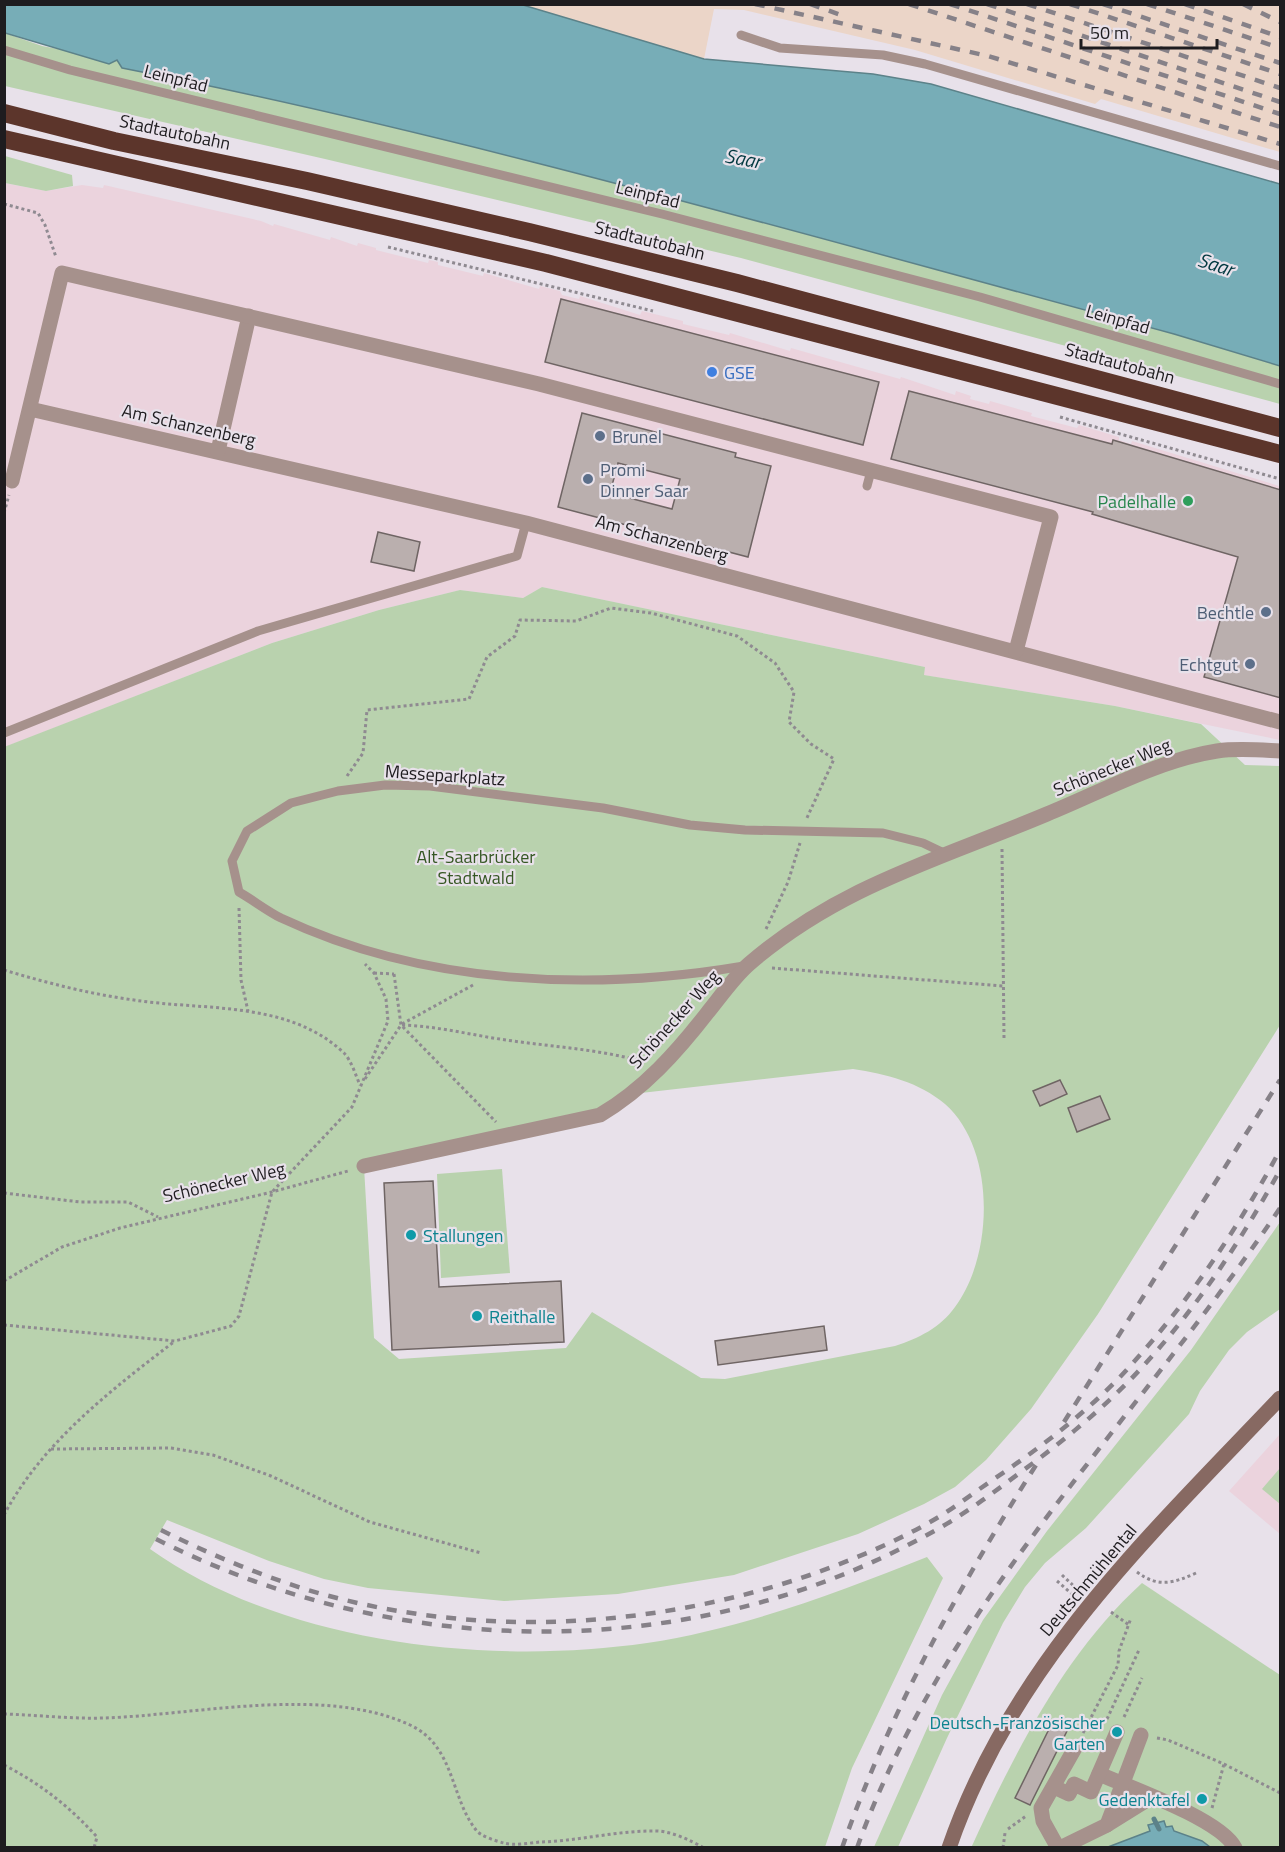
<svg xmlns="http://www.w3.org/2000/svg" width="1285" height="1852" font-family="'Titillium Web',sans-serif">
  <rect width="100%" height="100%" fill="#e8e1ea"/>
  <g fill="#ebd3dd">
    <polygon points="4,183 46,191 82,185 103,188 104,185 261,221 273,226 274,224 330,240 331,237 357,246 358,243 376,248 376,250 428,263 429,260 438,262 438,265 483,276 484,273 539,289 540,286 560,291 562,295 579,299 580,296 640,315 642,311 683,321 683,324 729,335 730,333 790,351 791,348 900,379 901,377 955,395 956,391 971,396 970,399 989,404 990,401 1032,413 1031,416 1077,428 1079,425 1119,437 1119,440 1131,444 1132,441 1279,486 1280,484 1280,740 1115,706 923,675 925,667 542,587 523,598 460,590 379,610 272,643 5,747"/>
    <polygon points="1280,1434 1280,1534 1229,1491"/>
  </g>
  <polygon fill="#ebd5c8" points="523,5 1280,5 1280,152 1101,99 1095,104 915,50 744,10 714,9 704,59"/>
  <g fill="#b9d2ae" fill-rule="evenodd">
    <path d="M5,33L42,46L117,60L122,68C477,138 825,241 1174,334L1280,366V404L741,258L325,159L5,86Z"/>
    <polygon points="5,156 72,175 73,186 46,191 5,183"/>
    <path d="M542,587L925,667L924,675L1115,706L1201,724L1245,765L1280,766V1025L1098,1314L1031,1409L986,1460L955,1487L924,1504L858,1534L734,1575L618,1594L504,1601L368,1588L324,1579L269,1561L167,1520L150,1549C284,1644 487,1666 647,1643C744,1628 837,1593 927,1557L943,1578L852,1768L825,1847H5L4,747L272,643L379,610L460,590L523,598ZM853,1069C886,1074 919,1082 945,1104C996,1149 994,1255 955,1307C940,1328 919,1338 895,1346L725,1379L701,1378L592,1312L566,1348L399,1359L374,1338L364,1167L601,1119L641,1093Z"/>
    <polygon points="502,1169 510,1273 441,1278 437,1174"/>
    <polygon points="1280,1222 1280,1309 1247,1332 1229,1350 1200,1391 1189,1414 1086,1528 1045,1563 1025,1587 1003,1623 947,1738 898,1847 874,1847 942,1695 983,1620 1047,1531 1191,1350"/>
    <polygon points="1280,1468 1280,1504 1262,1489"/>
    <path d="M1142,1583L1280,1675V1847L971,1848C1014,1754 1064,1654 1142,1583Z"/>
  </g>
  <g fill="#77adb7" stroke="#5c8289" stroke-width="1.5">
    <path d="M5,4L523,5L704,59L873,74L931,84L1280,184V366L1174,334C825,241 477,138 122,68L117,60L109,64L5,33Z"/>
    <polygon points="1164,1821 1166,1827 1172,1826 1174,1831 1202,1841 1210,1847 1108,1847 1150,1831 1148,1825"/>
  </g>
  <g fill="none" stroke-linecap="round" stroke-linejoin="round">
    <polyline stroke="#5c8289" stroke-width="5" points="1154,1819 1159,1829"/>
  </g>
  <g fill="#baafae" stroke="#6f6564" stroke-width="1.5" fill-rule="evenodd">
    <polygon points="561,299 879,382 863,445 545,362"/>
    <polygon points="909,391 1112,444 1113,440 1281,490 1281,698 1204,677 1238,557 1092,514 1093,512 891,459"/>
    <path d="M582,413L736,453L735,457L771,466L748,557L558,507ZM618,463L680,479L672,509L610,493Z"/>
    <polygon points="378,532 420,542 414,571 371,562"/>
    <polygon points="1060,1080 1067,1094 1040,1106 1033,1091"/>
    <polygon points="1100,1096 1110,1119 1077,1132 1068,1108"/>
    <polygon points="433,1181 439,1287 561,1281 564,1342 392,1350 384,1183"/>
    <polygon points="824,1326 827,1350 718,1365 715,1341"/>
    <polygon points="1054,1719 1069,1727 1030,1805 1015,1798"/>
  </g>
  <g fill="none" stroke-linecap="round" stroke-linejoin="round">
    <g stroke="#8f8a91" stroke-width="3" stroke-dasharray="3 3" stroke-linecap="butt">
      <polyline points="4,204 38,213 45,225 56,257"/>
      <polyline points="388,247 653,311"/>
      <polyline points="1060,417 1280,479"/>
      <polyline points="4,513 9,495"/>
      <polyline points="347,776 363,753 367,710 469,699 487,657 515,636 520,620 576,621 611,608 651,613 737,636 775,663 794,692 789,722 811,744 834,759 806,820"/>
      <polyline points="1002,849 1004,1038"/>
      <polyline points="239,908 241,980 248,1011"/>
      <polyline points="766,929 788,882 800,843"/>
      <polyline points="772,968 1003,986"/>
      <path d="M4,970C47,983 90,994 134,1000C204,1011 288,1000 344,1053C351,1060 356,1076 360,1085"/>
      <polyline points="374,973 394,974"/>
      <polyline points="394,974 401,1025 496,1122"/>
      <polyline points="402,1024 473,985"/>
      <path d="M365,1079L401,1025C437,1026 471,1035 506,1040C553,1047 599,1049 644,1062"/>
      <polyline points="4,1193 80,1202 128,1202 158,1217"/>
      <polyline points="4,1281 62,1247 120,1228 272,1192 348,1171"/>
      <polyline points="4,1325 175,1341 231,1326 239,1316 272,1192 352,1107 388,1021 386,999 374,973 365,964"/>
      <polyline points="51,1449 171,1448 213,1455 271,1476 370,1522 481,1553"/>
      <path d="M4,1515C42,1443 111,1390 175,1341"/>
      <path d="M1137,1572C1158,1588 1174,1583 1196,1573"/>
      <polyline points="1062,1575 1077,1589 1074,1596"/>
      <polyline points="1057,1581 1072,1594"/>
      <polyline points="1111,1612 1129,1625"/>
      <path d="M4,1714C37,1715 71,1719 104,1718C196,1715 324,1685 410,1725C455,1746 450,1797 476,1830C480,1836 496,1841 504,1843C514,1846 529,1843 540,1842C578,1841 615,1831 653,1831C669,1830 690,1840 704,1848"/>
      <polyline points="1124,1717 1142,1678"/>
      <polyline points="1107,1719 1139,1650"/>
      <polyline points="1083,1733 1118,1665 1119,1651 1131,1618"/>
      <polyline points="1157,1738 1168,1740 1224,1764 1280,1793"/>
      <path d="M4,1765C41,1784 70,1807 97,1837L94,1848"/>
      <polyline points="1212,1808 1224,1764"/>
      <polyline points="1008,1829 1026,1816"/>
      <polyline points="1003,1848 1005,1833"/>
    </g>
    <g stroke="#a6918c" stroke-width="9">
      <polyline points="741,35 780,48 883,55 925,64 1280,166"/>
      <polyline points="4,50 70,70 662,214 980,297 1280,384"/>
      <polyline points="867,486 871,471"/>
      <polyline points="4,733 258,631 517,556 526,523"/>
      <path d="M744,966C591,992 424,985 281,918C267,911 253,900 239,892L232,861L247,831L291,803L338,791L385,785L430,786L603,808L690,825L745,830L883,833L923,843L946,854"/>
    </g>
    <g stroke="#a6918c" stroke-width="15">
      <polyline points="30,409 526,523 1280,722"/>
      <polyline points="218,451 249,316"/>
      <polyline points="12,481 62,273 539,384 1051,517 1016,651"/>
      <path d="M364,1166L600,1115C644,1089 677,1052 708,1012C721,996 734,977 749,964C839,886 940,859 1047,814C1101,792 1159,760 1217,751C1238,748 1260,750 1280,751"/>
      <path d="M1099,1774C1129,1787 1222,1820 1235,1848"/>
      <polyline points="1054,1787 1069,1794 1074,1784 1091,1792 1117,1732"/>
      <polyline points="1107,1825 1141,1735"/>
      <polyline points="1058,1848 1043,1821 1041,1808 1075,1748"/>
      <polyline points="1060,1848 1107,1825 1152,1797"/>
    </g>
    <path stroke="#876962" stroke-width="15" d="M949,1848C1012,1664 1150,1535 1280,1398"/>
    <g stroke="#5c352b" stroke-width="18">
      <polyline points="4,113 114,141 307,181 529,232 737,283 1280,428"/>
      <polyline points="4,139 546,263 1280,454"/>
    </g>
    <g stroke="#868188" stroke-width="4.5" stroke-dasharray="10 10" stroke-linecap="butt">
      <polyline points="755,4 988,56 1280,144"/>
      <polyline points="810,4 841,15"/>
      <polyline points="909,4 1280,127"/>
      <polyline points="950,4 1280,114"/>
      <polyline points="987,4 1280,102"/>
      <polyline points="1027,4 1280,88"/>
      <polyline points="1070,4 1280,74"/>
      <polyline points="1103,4 1280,63"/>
      <polyline points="1147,4 1280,48"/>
      <polyline points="1185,4 1280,37"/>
      <polyline points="1243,4 1280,22"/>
      <polyline points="1064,1422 1280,1080"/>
      <path d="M161,1530C209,1554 257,1574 308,1590C472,1639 649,1630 810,1575C855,1559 901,1540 942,1515C959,1504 975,1492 991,1481C1037,1450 1081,1417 1120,1377C1184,1309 1236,1232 1280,1150"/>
      <path d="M156,1539C402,1663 701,1666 943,1526C972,1509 998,1489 1025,1469C1071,1435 1115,1399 1153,1355C1203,1299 1244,1235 1280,1170"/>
      <path d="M842,1848C890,1711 959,1587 1036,1465"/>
      <path d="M857,1848C945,1602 1137,1421 1280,1208"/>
    </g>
  </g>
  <circle fill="#3f7fe0" stroke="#e8e1ea" stroke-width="2" cx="712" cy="372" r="6"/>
  <g fill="#5c6f8a" stroke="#e8e1ea" stroke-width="2">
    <circle cx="600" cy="436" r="6"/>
    <circle cx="588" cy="479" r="6"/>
    <circle cx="1266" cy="612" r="6"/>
    <circle cx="1250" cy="664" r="6"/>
  </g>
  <circle fill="#2e9e5b" stroke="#e8e1ea" stroke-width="2" cx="1188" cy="501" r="6"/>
  <g fill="#0f9aa8" stroke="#e8e1ea" stroke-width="2">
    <circle cx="411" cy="1235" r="6"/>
    <circle cx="477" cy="1316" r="6"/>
    <circle cx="1117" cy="1732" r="6"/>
    <circle cx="1202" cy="1799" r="6"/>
  </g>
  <g text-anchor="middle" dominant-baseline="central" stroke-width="4.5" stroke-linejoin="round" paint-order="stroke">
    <g font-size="18" fill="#1e1c1f" stroke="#e8e1ea">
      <text transform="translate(176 78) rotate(14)">Leinpfad</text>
      <text transform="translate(175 132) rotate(12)">Stadtautobahn</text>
      <text transform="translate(648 194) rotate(14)">Leinpfad</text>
      <text transform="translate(650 240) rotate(14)">Stadtautobahn</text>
      <text transform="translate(1118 319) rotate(16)">Leinpfad</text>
      <text transform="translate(1120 363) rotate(15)">Stadtautobahn</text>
      <text transform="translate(189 425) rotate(13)">Am Schanzenberg</text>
      <text transform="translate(662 538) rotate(15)">Am Schanzenberg</text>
      <text transform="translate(1112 767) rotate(-22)">Schönecker Weg</text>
      <text transform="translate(445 775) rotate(4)">Messeparkplatz</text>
      <text transform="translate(674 1019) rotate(-48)">Schönecker Weg</text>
      <text transform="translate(224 1182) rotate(-13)">Schönecker Weg</text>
      <text transform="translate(1088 1580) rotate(-50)">Deutschmühlental</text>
    </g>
    <g font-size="18" fill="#366cbe" stroke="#e8e1ea" text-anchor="start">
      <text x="724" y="372">GSE</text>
    </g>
    <g font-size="18" fill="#4e5e75" stroke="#e8e1ea" text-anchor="start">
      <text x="612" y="436">Brunel</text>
      <text x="600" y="469">Promi<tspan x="600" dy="21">Dinner Saar</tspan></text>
      <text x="1254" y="612" text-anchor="end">Bechtle</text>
      <text x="1238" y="664" text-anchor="end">Echtgut</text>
    </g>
    <g font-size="18" fill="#27864d" stroke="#e8e1ea" text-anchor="end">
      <text x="1176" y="501">Padelhalle</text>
    </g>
    <g font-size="18" fill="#355723" stroke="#e8e1ea">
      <text x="476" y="856">Alt-Saarbrücker<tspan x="476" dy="21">Stadtwald</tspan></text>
    </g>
    <g font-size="18" fill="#0d838f" stroke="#e8e1ea" text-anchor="start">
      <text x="423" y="1235">Stallungen</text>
      <text x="489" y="1316">Reithalle</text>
      <text x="1105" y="1722" text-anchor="end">Deutsch-Französischer<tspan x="1105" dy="21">Garten</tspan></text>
      <text x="1190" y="1799" text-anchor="end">Gedenktafel</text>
    </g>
    <g font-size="20" font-style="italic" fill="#023940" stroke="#e8e1ea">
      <text transform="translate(743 158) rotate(10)">Saar</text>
      <text transform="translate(1216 264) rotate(17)">Saar</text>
    </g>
  </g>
  <rect width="1285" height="1852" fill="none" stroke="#1e1c1f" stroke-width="12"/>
  <path d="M1081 39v9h136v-9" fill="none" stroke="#1e1c1f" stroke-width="3"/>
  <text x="1090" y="39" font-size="18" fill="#1e1c1f" stroke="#e8e1ea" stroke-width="4.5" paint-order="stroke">50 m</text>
</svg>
